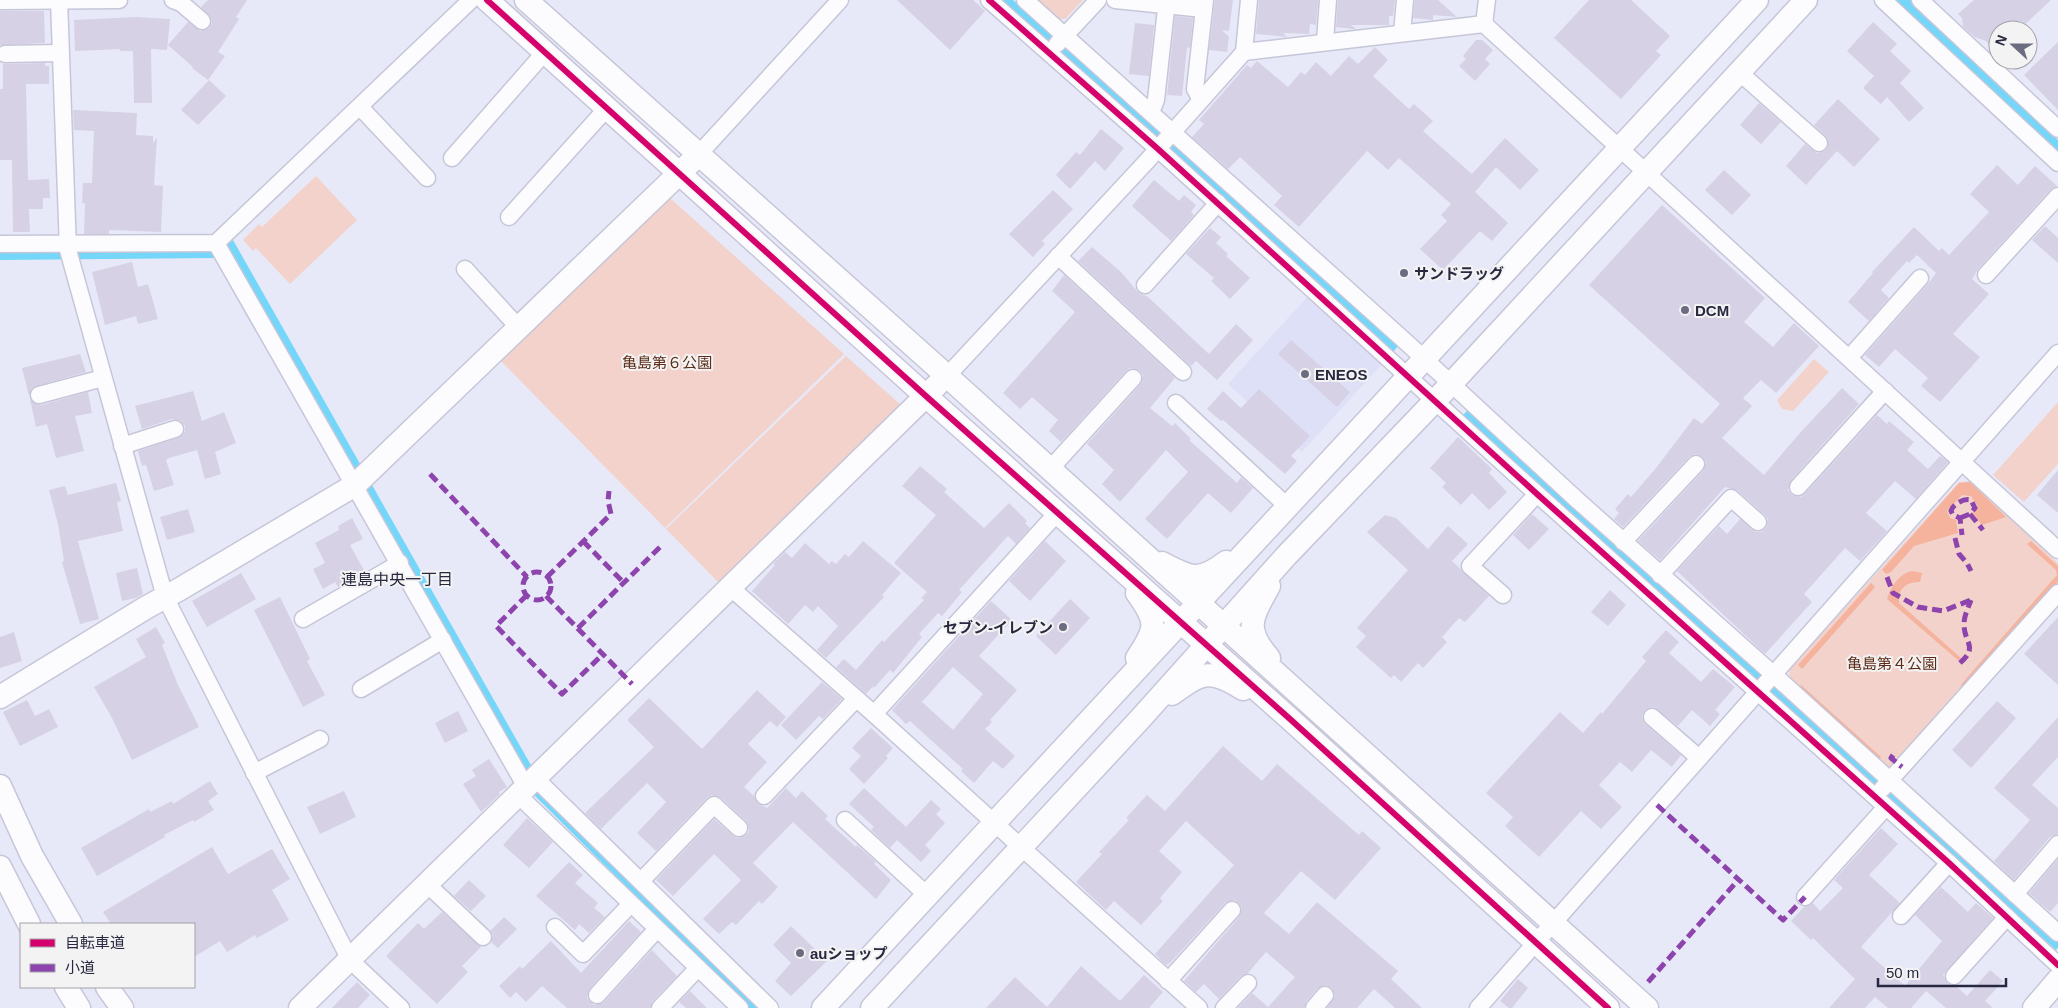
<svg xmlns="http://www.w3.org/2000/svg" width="2058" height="1008" font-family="Helvetica,'Noto Sans JP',sans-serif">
  <rect width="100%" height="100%" fill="#e8e9f8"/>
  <polygon fill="#dee0f7" points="1308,296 1382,364 1302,452 1228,384"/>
  <g fill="#f3d2cb">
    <polygon points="1036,0 1083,0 1065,19 1057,19"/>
    <polygon points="316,176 357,220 290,284 256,248 253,251 243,240 259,224 262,227"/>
    <polygon points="670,198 844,354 665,528 500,360"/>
    <polygon points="846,356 902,406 720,584 666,529"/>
    <polygon points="1814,359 1829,372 1793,411 1782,409 1777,400"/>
    <polygon points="2058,402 2058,464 2024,502 1993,475"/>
    <polygon points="1971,481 2058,563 2058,584 1896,766 1886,769 1790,681 1789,670 1959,482"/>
  </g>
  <g fill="#f5b29c">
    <polygon points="1970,482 2006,517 1982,525 1973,513 1978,506 1971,496 1962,495 1947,511 1950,518 1956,520 1958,533 1914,546 1891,572 1886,574 1882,570 1959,483"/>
    <polygon points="2031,541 2058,566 2058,582 1964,687 1961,685 1971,673 2057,575 2056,570 2027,544"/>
    <path d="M1912,571L1922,573L1920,582C1906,582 1898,588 1899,603L1961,658L1959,661L1887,599C1891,586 1899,574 1912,571Z"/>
    <polygon points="1871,583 1875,587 1802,669 1798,665"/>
    <polygon points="1801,685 1881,757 1878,760 1799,688"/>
  </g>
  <g fill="#74d6f8">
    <polygon points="1001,0 1013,0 1399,345 1393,352"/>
    <polygon points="1895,0 1910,0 2058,140 2058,153"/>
    <polygon points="233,240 532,767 527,771 227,244"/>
    <polygon points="212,251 215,258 0,260 0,252"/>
    <polygon points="1468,410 2058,941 2058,947 2056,950 1462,416"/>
    <polygon points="539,790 759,1008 749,1008 534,795"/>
  </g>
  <g fill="#d6d1e5" fill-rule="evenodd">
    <polygon points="208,0 247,0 236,17 239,19 218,52 225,56 208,80 192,68 193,67 168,45 188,22 200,31 209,28 212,23 211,17 201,7"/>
    <polygon points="897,0 973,0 985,11 950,50"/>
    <polygon points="1215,0 1233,0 1229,31 1222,30 1229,37 1227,52 1209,50"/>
    <polygon points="1259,0 1318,0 1316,25 1310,24 1309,34 1283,33 1287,37 1256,34"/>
    <polygon points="1338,0 1395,0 1393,16 1389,16 1389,25 1351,25 1356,29 1352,29 1336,27"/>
    <polygon points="1415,0 1438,0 1457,17 1433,15 1433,20 1413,18"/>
    <polygon points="1589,0 1631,0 1670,36 1656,51 1661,55 1621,99 1554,38"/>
    <polygon points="1974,0 2051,0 2019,30 1998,30 1998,39 1990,46 1986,41 1975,37 1963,27 1962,18 1958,14"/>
    <polygon points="0,11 44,11 45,43 0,45"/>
    <polygon points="1175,16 1193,18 1190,48 1187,47 1182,96 1167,95"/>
    <polygon points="136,17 170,19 167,50 151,49 152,103 134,103 133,51 120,51 120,49 75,51 74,20"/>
    <polygon points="1873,22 1897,44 1890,51 1911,71 1900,83 1924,108 1909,122 1887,97 1881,104 1863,88 1874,76 1847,51"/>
    <polygon points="1135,23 1154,25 1149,76 1129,74"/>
    <polygon points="1476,40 1482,40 1493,50 1485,59 1490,64 1475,81 1459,66 1466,59 1463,56"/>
    <polygon points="2058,42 2058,110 2024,75"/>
    <polygon points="1375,47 1388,60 1373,76 1409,109 1414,104 1433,121 1423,131 1472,174 1505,138 1539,170 1520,190 1496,167 1475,192 1508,223 1492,241 1480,231 1443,270 1420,249 1447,221 1441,215 1451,204 1399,158 1388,170 1367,151 1299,227 1274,205 1282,196 1240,157 1228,169 1192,137 1204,124 1199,120 1247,65 1251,68 1257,61 1288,87 1301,72 1305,75 1316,62 1331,76 1349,56 1358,64"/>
    <polygon points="45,63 45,66 49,66 49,84 26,84 28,180 49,179 50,198 43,198 43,209 29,209 30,232 13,232 12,160 0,160 0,89 3,89 3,64"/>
    <polygon points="209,80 226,96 198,125 181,110"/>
    <polygon points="1838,99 1880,139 1854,167 1837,151 1806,185 1786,166 1805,144 1817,153 1823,152 1827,149 1828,139 1814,125"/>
    <polygon points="1759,103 1781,122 1761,144 1740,125"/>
    <polygon points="73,110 137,113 136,135 153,136 153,143 157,138 154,185 163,186 161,232 109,230 109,234 84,234 85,203 82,203 83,183 92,183 94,131 74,130"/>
    <polygon points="1101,129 1124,148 1105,171 1095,161 1070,189 1056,175 1076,152 1080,155"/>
    <polygon points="1997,165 2018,185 2035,166 2057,186 2051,189 1979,268 1972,279 1989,294 1953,334 1980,357 1940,402 1921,386 1928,378 1895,349 1879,367 1865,355 1927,285 1936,273 1917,255 1909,263 1907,261 1881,290 1889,298 1869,321 1848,302 1873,273 1872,272 1914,227 1939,251 1942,248 1949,255 1989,212 1970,194"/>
    <polygon points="1724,170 1751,195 1732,215 1705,190"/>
    <polygon points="1154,180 1179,201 1184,195 1196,205 1191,212 1194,215 1171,241 1132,206"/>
    <polygon points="1053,190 1073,209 1042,241 1045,244 1033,257 1009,234"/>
    <polygon points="1662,205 1765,298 1744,322 1773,347 1794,323 1819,346 1776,393 1761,380 1743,398 1752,406 1722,438 1764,475 1799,434 1842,388 1859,404 1791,480 1788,490 1792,495 1801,497 1805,494 1877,415 1887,424 1889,421 1914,442 1907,450 1928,469 1940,456 1948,462 1916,499 1895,481 1866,513 1887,531 1860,561 1845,548 1804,594 1812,602 1765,654 1677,571 1719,526 1727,534 1740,519 1756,532 1761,532 1766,528 1768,519 1765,515 1738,491 1725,487 1660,560 1638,541 1703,471 1706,462 1702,456 1694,454 1689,457 1623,527 1614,519 1619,513 1615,509 1628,494 1631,497 1656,468 1694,418 1702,424 1720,404 1589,285"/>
    <polygon points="2045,226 2058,238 2058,263 2032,240"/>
    <polygon points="1210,228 1221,237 1216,243 1228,254 1226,256 1250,278 1230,299 1211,281 1214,278 1186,254"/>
    <polygon points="1092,247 1121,272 1138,292 1148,297 1209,354 1236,324 1253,340 1217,380 1196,361 1191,366 1078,261"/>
    <polygon points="132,262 138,287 148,284 158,319 138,324 136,316 105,325 92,272"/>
    <polygon points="1064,275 1175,378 1150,408 1172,426 1175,423 1191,439 1189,440 1237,483 1241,477 1253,488 1231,513 1208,493 1167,539 1145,519 1188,472 1166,450 1120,502 1102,484 1114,470 1087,444 1140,385 1143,375 1139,370 1130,368 1126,371 1061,442 1049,431 1058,420 1032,397 1020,409 1003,393 1075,312 1052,291"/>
    <polygon points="1291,340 1350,392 1337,407 1278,354"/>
    <polygon points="80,354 86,372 36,386 32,388 29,396 22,368"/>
    <polygon points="1259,389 1310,436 1291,456 1297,461 1285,474 1223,420 1221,421 1207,409 1223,391 1241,408"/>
    <polygon points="193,391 202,421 224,412 236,443 215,452 221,474 205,479 197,450 169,458 166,460 174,485 154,491 146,465 142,466 138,451 178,438 185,432 185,426 181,421 172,419 142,429 135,406"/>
    <polygon points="88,392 92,413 75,416 84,451 56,458 47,424 36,427 30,399 36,404 41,405"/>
    <polygon points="1458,437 1492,469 1489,473 1507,492 1489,510 1472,493 1461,505 1442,487 1446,483 1430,468"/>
    <polygon points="920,466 947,489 944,492 984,528 1009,503 1027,521 1025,523 1030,528 1016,544 1008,536 959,590 962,592 942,616 938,613 919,634 922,637 893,673 890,670 874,688 873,686 866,694 836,667 844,659 856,670 882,640 884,642 924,600 921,598 927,592 894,563 936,515 902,486"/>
    <polygon points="2058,470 2058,513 2037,495"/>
    <polygon points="116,483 121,501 117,502 123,531 78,541 99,619 80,624 62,562 64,561 58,524 49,490 65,486 68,495"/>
    <polygon points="188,509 195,532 167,540 160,517"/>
    <polygon points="1532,514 1549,529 1529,550 1513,535"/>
    <polygon points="1385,515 1396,518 1428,549 1448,526 1468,544 1452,561 1489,596 1465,622 1459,618 1442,637 1447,642 1423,668 1418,663 1401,682 1394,675 1391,678 1356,647 1366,636 1357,628 1408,570 1367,532"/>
    <polygon points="352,518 363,539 350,545 365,572 338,587 335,582 323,589 313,569 325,563 315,543 339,530 338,526"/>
    <polygon points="863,541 901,573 882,595 884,597 826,658 817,650 838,626 818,606 813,612 805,605 788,624 752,591 775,565 773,564 785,552 792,558 805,543 829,564 832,561 836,564 845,554 849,557"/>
    <polygon points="1045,541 1066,561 1030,601 1009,581"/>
    <polygon points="137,568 143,594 136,598 122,601 116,573"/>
    <polygon points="241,573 256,599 207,627 192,601"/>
    <polygon points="1610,590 1626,605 1608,626 1591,612"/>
    <polygon points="280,597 310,659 307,661 325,695 303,707 254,610"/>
    <polygon points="1070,599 1090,618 1056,655 1036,636"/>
    <path d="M991,601L1012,620L979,656L1017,690L990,720L992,722L985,729L1015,756L1003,769L993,761L974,783L961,771L963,769L910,721L906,724L892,710ZM953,667L983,694L953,730L922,702Z"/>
    <polygon points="2058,617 2058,685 2024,654"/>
    <polygon points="156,627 165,643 162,645 178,685 199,727 132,760 112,718 94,687 146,657 136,639"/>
    <polygon points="1666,630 1679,642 1669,653 1701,682 1713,669 1735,687 1715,710 1720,714 1710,726 1692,710 1678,726 1654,707 1645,710 1642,716 1645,724 1681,755 1672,767 1651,750 1632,772 1620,762 1599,785 1622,807 1601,829 1581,811 1539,857 1505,826 1513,817 1486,793 1560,712 1583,733 1601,712 1602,714 1646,661 1642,657"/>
    <polygon points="14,632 22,661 0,668 0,637"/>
    <polygon points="822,682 842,699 823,719 819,716 818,717 796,740 781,725"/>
    <polygon points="757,690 786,717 777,727 770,721 748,744 767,762 744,787 754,796 758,804 767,808 786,788 796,798 802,791 828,816 825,819 856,847 857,845 876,862 874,864 891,880 876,899 793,822 753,863 778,887 762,904 759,901 736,925 732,922 719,934 703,919 741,880 714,854 673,896 656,880 714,819 736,838 742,837 747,834 749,830 746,821 721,798 712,795 707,798 656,851 637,833 666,802 647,783 601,829 585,813 654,747 627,720 649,698 702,749"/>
    <polygon points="27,700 35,716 49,709 58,727 20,746 3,712"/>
    <polygon points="1997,701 2016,718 1971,768 1952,750"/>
    <polygon points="458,711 468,731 445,743 435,723"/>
    <polygon points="2058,717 2058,757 2032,785 2058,808 2058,834 2050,837 2014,880 1994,861 2030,820 1994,788"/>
    <polygon points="871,728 893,748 886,756 888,758 864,784 849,769 861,756 852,748"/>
    <polygon points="1223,746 1262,781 1277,764 1359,835 1362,831 1381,848 1335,900 1301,871 1264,913 1289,934 1317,902 1398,971 1391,979 1422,1008 1395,1008 1374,989 1357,1008 1327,1008 1335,996 1332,988 1326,985 1317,989 1306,1002 1304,1008 1238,1008 1252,993 1268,1007 1295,977 1266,952 1248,973 1241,976 1219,999 1204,984 1196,992 1184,981 1239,917 1242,907 1235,900 1225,903 1170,963 1166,965 1155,954 1234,865 1186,821 1159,851 1182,872 1160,898 1163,901 1141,925 1114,901 1106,910 1076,882 1102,854 1099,852 1129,820 1126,818 1147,795 1165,811"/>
    <polygon points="489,759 507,787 499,792 500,794 481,812 463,784 476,776 472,770"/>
    <polygon points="210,781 218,794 208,801 214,810 194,822 193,820 164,835 165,837 97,876 81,848 149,809 150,812 172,801 173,804"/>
    <polygon points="864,788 906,827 931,800 941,809 936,814 945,823 925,845 931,851 921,862 897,840 890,848 871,830 874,827 849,804"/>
    <polygon points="344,791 356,817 320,834 307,807"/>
    <polygon points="527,818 553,842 529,868 503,845"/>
    <polygon points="1881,828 1898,844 1869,875 1900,903 1861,947 1905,986 1942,941 1915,915 1941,887 1968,912 1976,903 1993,918 1943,975 1948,984 1956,986 1967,996 1990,970 2003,981 1985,1001 1993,1008 1946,1008 1926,991 1911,1008 1888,1008 1875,997 1865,1008 1829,1008 1855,979 1813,938 1811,940 1791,921 1804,907 1813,903 1820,911 1843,888 1834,880"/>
    <polygon points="212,847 228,874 272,849 290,879 272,890 289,920 257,938 255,935 227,952 220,941 194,957 194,924 111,924 103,912"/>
    <polygon points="2058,859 2058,903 2050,912 2029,893"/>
    <polygon points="569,862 583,875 575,883 598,903 594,908 605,917 589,933 579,924 575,930 536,896"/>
    <polygon points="469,880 486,896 471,911 454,896"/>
    <polygon points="442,912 481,947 462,966 468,972 437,1004 386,956 418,923 424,929"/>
    <polygon points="504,917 517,929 498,948 491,942 493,935 490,931"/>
    <polygon points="629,921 641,932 590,988 587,998 594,1005 604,1002 652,950 677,976 653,1001 650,1008 567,1008 542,986 526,1002 516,992 510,998 499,986 520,966 522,969 551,941 581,973"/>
    <polygon points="791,926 827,961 791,996 775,981 791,963 773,945"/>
    <polygon points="1081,966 1120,1001 1144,975 1163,992 1149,1008 986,1008 1015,977 1047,1007"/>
    <polygon points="1518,979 1528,988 1512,1008 1509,1008 1500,1001"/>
    <polygon points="357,982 370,995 358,1008 332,1008"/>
    <polygon points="690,991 707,1008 686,1008 679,1002"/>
  </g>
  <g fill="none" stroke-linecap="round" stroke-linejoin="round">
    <g stroke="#c6c6d9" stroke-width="19">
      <g id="street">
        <polyline points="59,0 68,250 165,597 350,960 401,1008"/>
        <polyline points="173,0 181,3 202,21"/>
        <polyline points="989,0 1158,149 1537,494 1949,863 2058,965"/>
        <polyline points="1025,0 1406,342 1576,499 1773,674 2058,933"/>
        <polyline points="1115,0 1204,9"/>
        <polyline points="1883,0 2058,163"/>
        <polyline points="1920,0 2058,129"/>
        <polyline points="0,1 119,0"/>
        <polyline points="1484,24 1487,0"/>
        <polyline points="1402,33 1405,0"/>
        <polyline points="1325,41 1328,0"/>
        <polyline points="1057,44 1098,0"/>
        <polyline points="1244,52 1484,24 2058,550"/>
        <polyline points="5,54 60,53"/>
        <polyline points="1739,72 1819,143"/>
        <polyline points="1201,100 1195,89 1205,0"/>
        <polyline points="360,107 427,178"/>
        <polyline points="1151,112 1156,100 1167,0"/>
        <polyline points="699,154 840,0"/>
        <polyline points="452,158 545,52"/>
        <polyline points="509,217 607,108"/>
        <polyline points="216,243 526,787"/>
        <polyline points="0,244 216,243 471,0"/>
        <polyline points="1058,256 1183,372"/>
        <polyline points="465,269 519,328"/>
        <polyline points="1986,275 2058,196"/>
        <polyline points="1145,285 1218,203"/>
        <polyline points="1849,358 1920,278"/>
        <polyline points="947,376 1147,161 1244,52 1249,0"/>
        <polyline points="39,395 103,378"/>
        <polyline points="1176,403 1287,506"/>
        <polyline points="122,446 175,429"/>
        <polyline points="1050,469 1133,378"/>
        <polyline points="1798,487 1885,391"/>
        <polyline points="1623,542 1696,464"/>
        <polyline points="1660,575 1731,498 1758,522"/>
        <polyline points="731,588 874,714 1199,1008"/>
        <polyline points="1503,595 1470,566 1537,494"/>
        <polyline points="303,619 400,563"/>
        <polyline points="361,689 443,640"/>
        <polyline points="874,714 1057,513"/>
        <polyline points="1652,717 1699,758"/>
        <polyline points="254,773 320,739"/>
        <polyline points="536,779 770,1008"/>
        <polyline points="1882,789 2058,593"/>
        <polyline points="518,795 740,1008"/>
        <polyline points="764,796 856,699"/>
        <polyline points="845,820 928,896"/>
        <polyline points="641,881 714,805 739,828"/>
        <polyline points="427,884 483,937"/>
        <polyline points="2015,894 2058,844"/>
        <polyline points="1805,897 1885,808"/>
        <polyline points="1901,916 1949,863"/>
        <polyline points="555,927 583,954 631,904"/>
        <polyline points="1954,976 2007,917"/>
        <polyline points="1168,981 1232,910"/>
        <polyline points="597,995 657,929"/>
        <polyline points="660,1008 698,968"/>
        <polyline points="1224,1008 1248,983"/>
        <polyline points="1314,1008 1325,995"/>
        <polyline points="1478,1008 2058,353"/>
      </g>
    </g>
    <g stroke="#c6c6d9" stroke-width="25">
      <g id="secondary">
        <polyline points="487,0 927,397 1290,719 1608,1008"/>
        <polyline points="526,0 947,376 1647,1008"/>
        <path d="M1162,563C1190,578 1199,583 1226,562"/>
        <path d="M1269,586C1252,617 1243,628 1269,658"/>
        <path d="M1137,593C1158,622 1157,628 1137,658"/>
        <path d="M1172,694C1202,672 1210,668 1243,689"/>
        <polyline points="0,697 147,607 180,589 355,485 691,162"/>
        <polyline points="0,786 32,856 71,924"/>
        <polyline points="0,867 29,924"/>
        <polyline points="66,987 79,1008"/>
        <polyline points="107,987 122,1008"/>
        <polyline points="300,1008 937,385"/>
        <polyline points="823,1008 1757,0"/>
        <polyline points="872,1008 1141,718 1287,555 1451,384 1806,0"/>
        <polyline points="2034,1008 2058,980"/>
      </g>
    </g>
    <use href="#street" stroke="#fcfcfe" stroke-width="16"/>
    <use href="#secondary" stroke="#fcfcfe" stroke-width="22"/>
    <g stroke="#8e44ad" stroke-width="5" stroke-dasharray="10 5" stroke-linecap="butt">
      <polyline points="430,474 527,577"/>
      <polyline points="1970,514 1983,530"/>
      <path d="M1960,518L1970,514L1975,508L1971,500C1964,498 1953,504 1951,511L1953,515L1960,518L1962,535"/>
      <polyline points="1955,538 1959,554 1967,563 1971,571"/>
      <polyline points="583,541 624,583"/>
      <circle cx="537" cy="586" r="14"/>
      <polyline points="547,577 611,514 608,501 609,491"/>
      <polyline points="1887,577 1893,593 1918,607 1943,611 1971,600"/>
      <polyline points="527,595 496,626 562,694 603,654"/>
      <polyline points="546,596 632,684"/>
      <polyline points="578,628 661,546"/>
      <path d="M1960,663C1979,646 1964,644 1964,624C1964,616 1968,608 1971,600"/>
      <polyline points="1893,755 1891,758 1902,767"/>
      <polyline points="1657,805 1783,920 1805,897"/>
      <polyline points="1648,982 1739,879"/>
    </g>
    <g stroke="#f3f3f3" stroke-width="9">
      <g id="cycleway">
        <polyline points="487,0 927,397 1290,719 1608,1008"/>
        <polyline points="989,0 1158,149 1537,494 1949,863 2058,965"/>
      </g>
    </g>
    <use href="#cycleway" stroke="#d6006c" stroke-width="6"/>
  </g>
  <g fill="#6b6c81" stroke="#f3f3f3" stroke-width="2">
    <circle cx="1404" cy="273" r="5"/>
    <circle cx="1685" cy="310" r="5"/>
    <circle cx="1305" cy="374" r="5"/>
    <circle cx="1063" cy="627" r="5"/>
    <circle cx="800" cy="953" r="5"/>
  </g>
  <g text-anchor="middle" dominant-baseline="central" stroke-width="4" stroke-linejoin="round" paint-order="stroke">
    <g font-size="15" font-weight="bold" fill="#282841" stroke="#f3f3f3" text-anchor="start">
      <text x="1414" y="273">サンドラッグ</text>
      <text x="1695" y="310">DCM</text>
      <text x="1315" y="374">ENEOS</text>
      <text x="1053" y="627" text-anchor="end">セブン-イレブン</text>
      <text x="810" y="953">auショップ</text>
    </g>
    <g font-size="15" fill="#5c2d18" stroke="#f3f3f3">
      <text x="667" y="362">亀島第６公園</text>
      <text x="1892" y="663">亀島第４公園</text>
    </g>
    <g font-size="16" fill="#282841" stroke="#f3f3f3">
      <text x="397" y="579">連島中央一丁目</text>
    </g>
  </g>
  <rect x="20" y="923" width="175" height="65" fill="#f3f3f3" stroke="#a2a2ac"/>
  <rect x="30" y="939" width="25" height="8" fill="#d6006c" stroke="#a2a2ac"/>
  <text x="65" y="948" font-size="15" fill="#282841">自転車道</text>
  <rect x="30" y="964" width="25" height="8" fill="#8e44ad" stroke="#a2a2ac"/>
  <text x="65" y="973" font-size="15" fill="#282841">小道</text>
  <g transform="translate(2013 45) rotate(291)"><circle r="24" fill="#f3f3f3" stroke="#a2a2ac"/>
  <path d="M0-4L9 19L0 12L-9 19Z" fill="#6b6c81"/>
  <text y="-8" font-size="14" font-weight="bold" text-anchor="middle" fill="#282841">N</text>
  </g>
  <path d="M1878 978v8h128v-8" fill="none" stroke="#282841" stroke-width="2.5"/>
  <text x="1886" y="978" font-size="15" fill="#282841" stroke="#f3f3f3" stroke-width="4" paint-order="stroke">50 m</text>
</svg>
